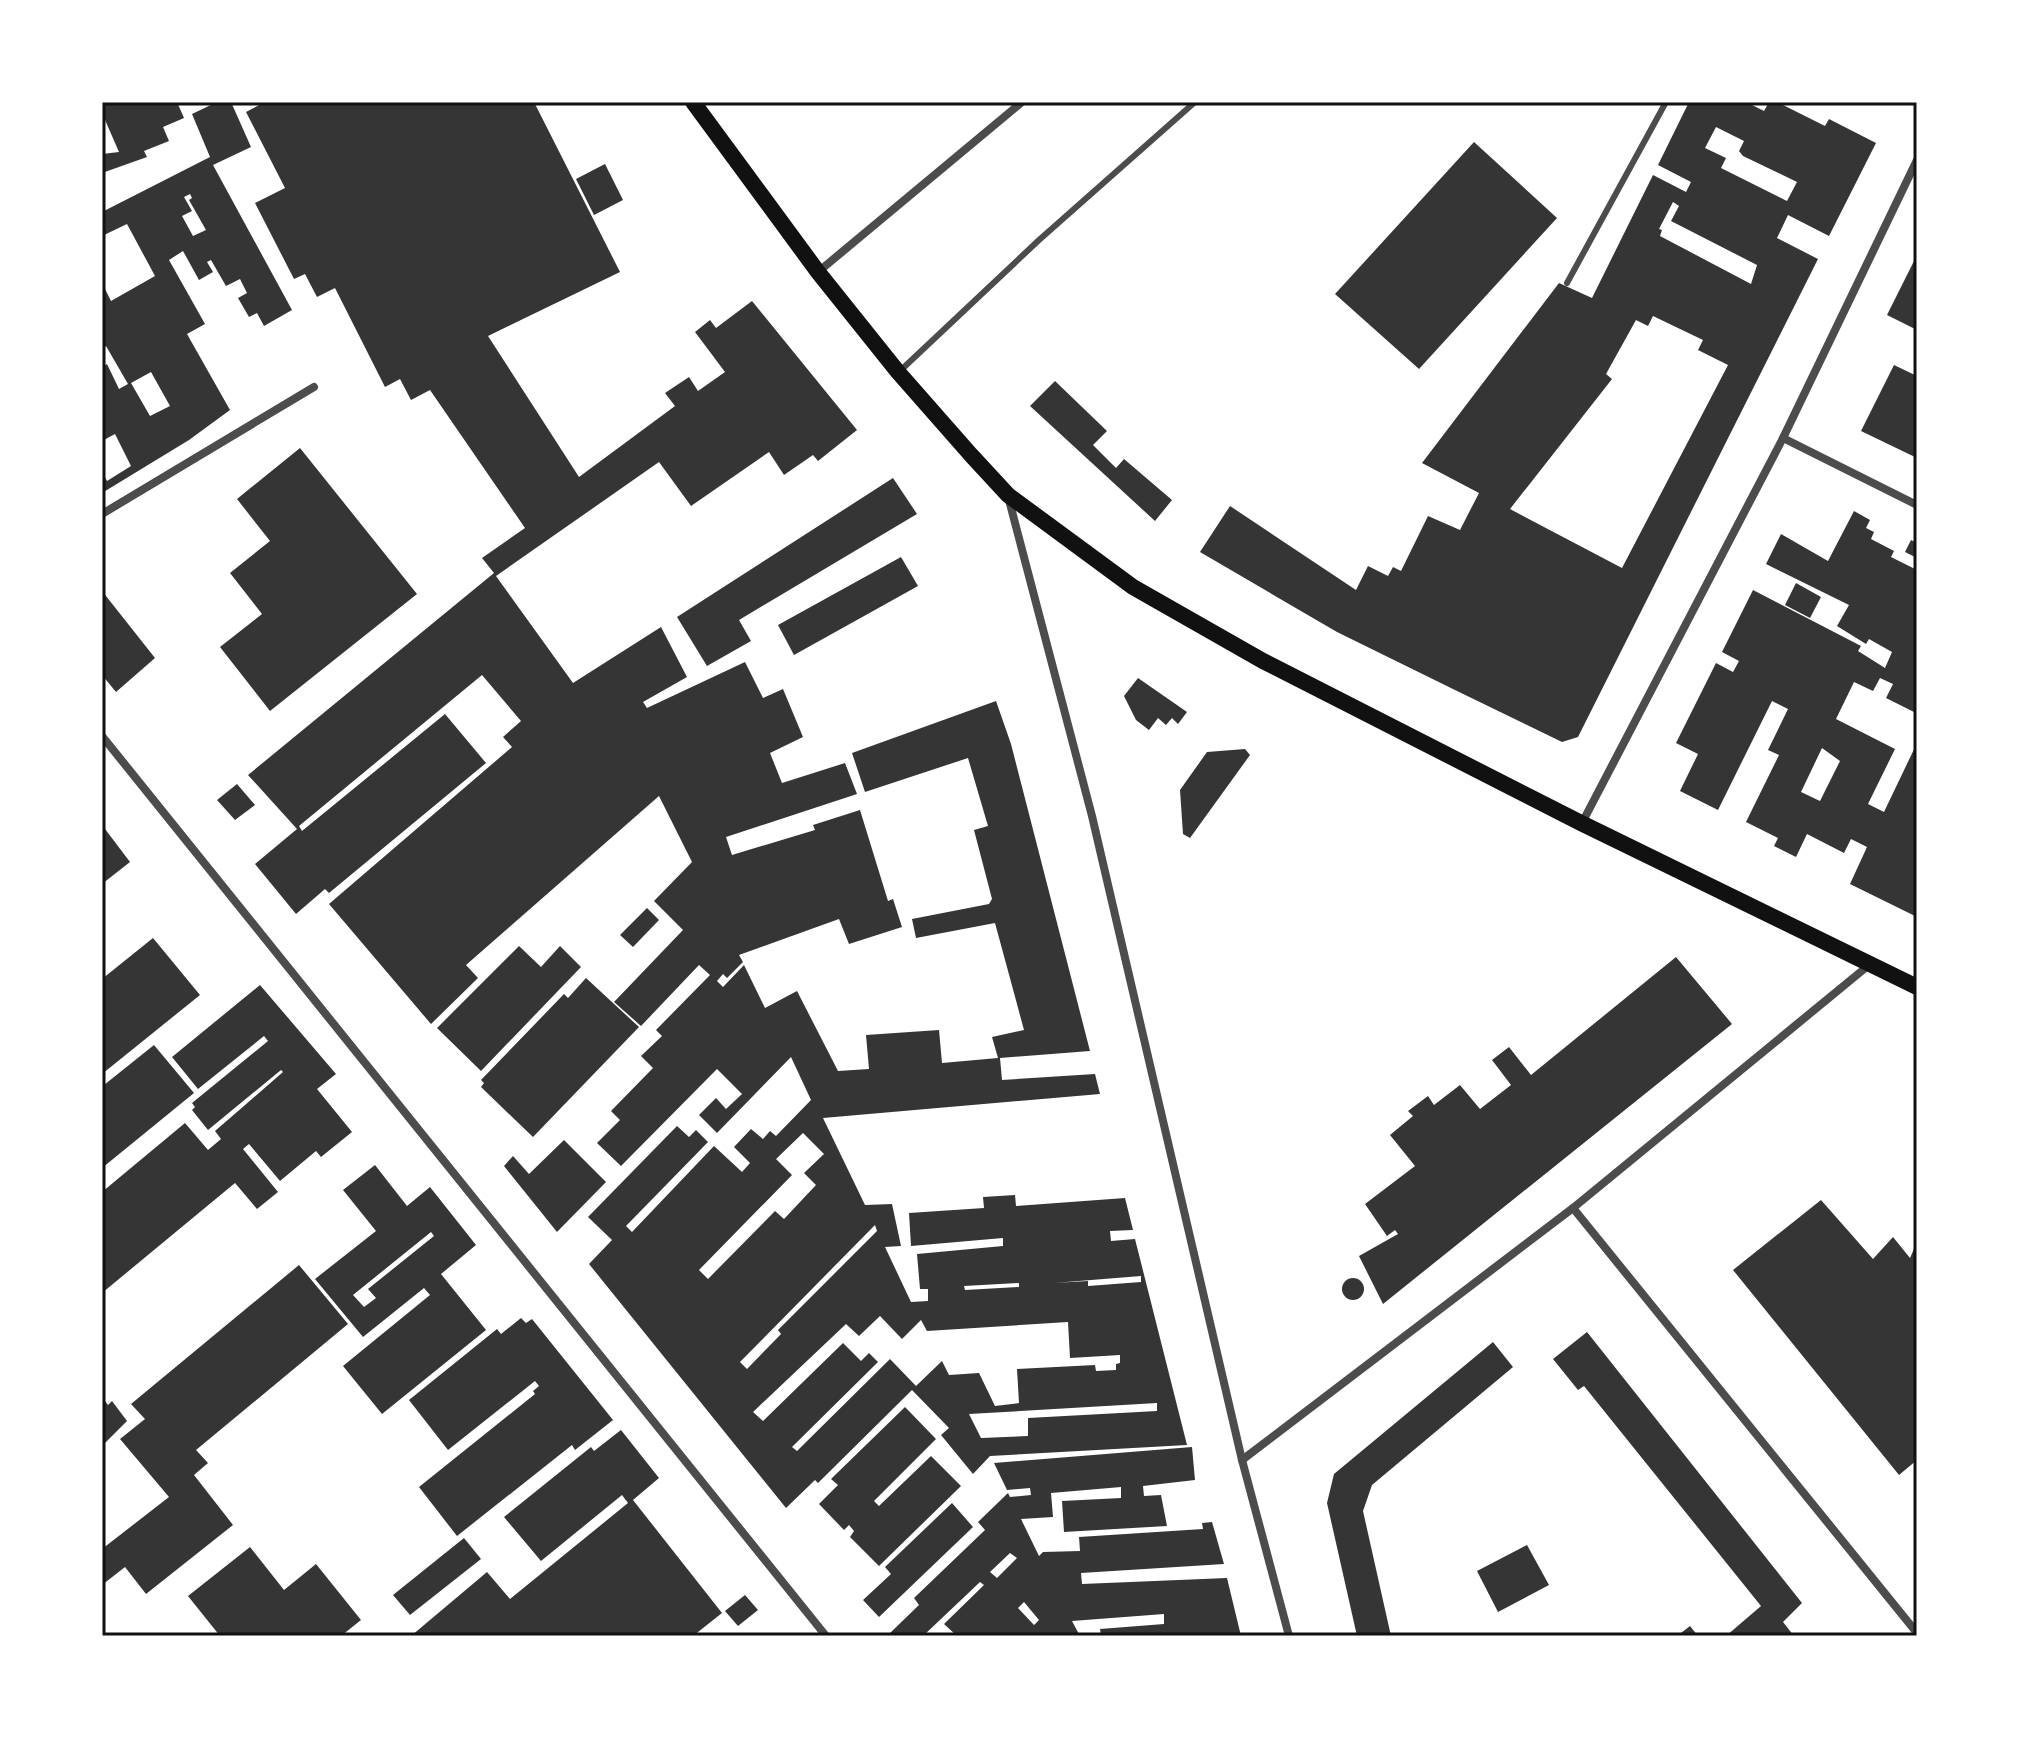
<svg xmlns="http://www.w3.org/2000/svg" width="2019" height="1738" font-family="Signika,sans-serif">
  <rect width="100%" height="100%" fill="#fff"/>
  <g fill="#353535" fill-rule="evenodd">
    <polygon points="102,102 177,102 184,118 163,127 169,141 144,151 147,157 102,173 102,154 119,152 102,113"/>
    <path d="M217,102H231L251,147L213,165L292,310L264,326L257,313L249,317L238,298L247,293L240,279L226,286L211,260L207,262L213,272L199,280L183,251L169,260L205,324L187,334L230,410L189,440L102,493V472L107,481L131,466L115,434L102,441V367L107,364L119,389L128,384L106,346L102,349V283L111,301L155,276L127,224L102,236V212L210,157L192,114ZM190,194L192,198L189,200L206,230L193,236L182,216L192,211L184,197ZM151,372L170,406L150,416L131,383Z"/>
    <path d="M265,102H534L620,272L488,336L579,477L675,406L665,393L689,377L698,391L725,372L695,332L710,320L716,328L752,301L857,430L818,461L813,455L784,475L769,452L691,506L659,462L496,576L573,683L661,627L687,677L643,702L647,708L745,662L763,698L783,689L803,737L770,753L782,783L845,763L857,794L726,837L732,855L815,830L813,825L860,810L888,901L893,899L902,927L849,944L839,919L739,955L743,962L727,978L723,974L717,981L723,987L744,965L765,1008L797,991L838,1071L869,1069L866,1035L939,1030L942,1063L998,1058L992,1037L1024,1030L995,923L916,938L912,919L989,904L992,899L974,830L988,826L968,758L865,792L852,753L996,701L1011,744L1090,1051L1000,1058L1002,1080L1095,1074L1100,1094L823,1118L865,1205L892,1204L901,1246L885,1247L911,1302L928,1301V1289H920L917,1254L1003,1246V1238L911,1246L909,1213L984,1208L983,1197L1015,1195L1016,1206L1125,1198L1133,1230L1110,1231L1111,1241L1135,1239L1187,1445L990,1456L973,1474L941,1435L949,1428L912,1390L818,1483L815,1480L786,1508L589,1264L612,1240L588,1217L677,1126L689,1137L696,1130L708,1142L626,1226L632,1232L714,1146L742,1172L750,1163L734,1147L751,1129L763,1139L770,1131L776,1136L811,1100L791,1057L717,1133L699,1115L716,1098L726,1109L742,1094L717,1069L621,1166L597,1143L620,1120L611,1111L653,1068L641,1056L662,1036L656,1030L710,975L699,965L641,1026L614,1002L683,930L654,901L692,862L659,796L466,965L478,978L431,1024L329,904L512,747L503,737L521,721L482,675L299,826L302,831L445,714L486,763L329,893L325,889L296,914L255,864L297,829L248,775L494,573L482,558L525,528L430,390L411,400L400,379L385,387L335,288L317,297L305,274L294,279L255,203L285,188L246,112ZM803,1133L824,1154L804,1173L816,1185L784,1219L775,1211L708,1279L699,1270L792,1175L776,1159ZM875,1225L877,1231L778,1330L781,1334L747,1369L740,1362ZM1141,1276V1282L1088,1286V1281L1054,1283ZM1019,1283V1287L965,1290L964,1286ZM880,1316L902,1339L921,1320L927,1331L1068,1322L1070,1358L1120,1355V1363L1116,1364V1370L1096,1371L1095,1365L1017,1369L1019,1403L995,1406L979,1373L949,1375L942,1361L916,1386L890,1359L797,1451L792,1447L878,1362L869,1353L861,1361L843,1343L763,1421L753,1412L846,1324L859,1336ZM1157,1403V1411L1028,1418V1436L981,1438L969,1414Z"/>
    <path d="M1689,102H1746L1764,111L1769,102H1777L1825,126L1829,119L1876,143L1829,236L1788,215L1777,238L1818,259L1578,737L1562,742L1455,690L1337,632L1200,552L1230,506L1356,590L1368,566L1388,576L1393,567L1401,571L1428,516L1460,530L1479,493L1422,463L1559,283L1592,298L1653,175L1686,192L1691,182L1658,165ZM1716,127L1744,141L1739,151L1743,156L1797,182L1787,201L1721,168L1726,158L1705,148ZM1673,202L1679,206L1671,221L1757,265L1751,284L1660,236L1662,230L1659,229ZM1653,316L1703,340L1698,350L1728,365L1622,568L1510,509L1612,379L1606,374L1636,320L1648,326Z"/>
    <polygon points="1474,142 1557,218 1419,369 1335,294"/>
    <polygon points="605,164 623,200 594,215 576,179"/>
    <polygon points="1917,255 1917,330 1887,315"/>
    <polygon points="1894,365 1917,376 1917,458 1861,431"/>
    <polygon points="1055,381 1107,431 1093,445 1116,468 1124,459 1172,500 1155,521 1030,406"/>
    <polygon points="300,448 417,594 270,711 220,647 262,614 230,573 270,541 237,499"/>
    <polygon points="893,478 917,514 739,620 751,641 707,666 677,617"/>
    <path d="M1854,511L1870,520L1866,528L1874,532L1871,539L1894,551L1891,557L1917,570V704L1914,712L1886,698L1893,684L1880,678L1873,691L1854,682L1836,719L1895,749L1868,804L1884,812L1917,743V917L1850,884L1867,847L1851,839L1844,853L1807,834L1796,857L1774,846L1778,838L1746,822L1779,755L1768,750L1788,709L1772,701L1718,810L1680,791L1698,754L1676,743L1716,663L1733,672L1739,661L1722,652L1753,590L1861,646L1858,651L1885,668L1892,652L1869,639L1866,644L1837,626L1849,605L1766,564L1781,534L1828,561ZM1822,748L1840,761L1820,801L1801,792Z"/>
    <polygon points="1911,540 1917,543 1917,558 1905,552"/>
    <polygon points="901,557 918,586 794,655 778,625"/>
    <polygon points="1796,583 1821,597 1810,618 1785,605"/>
    <polygon points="102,591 155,658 116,692 102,675"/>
    <polygon points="1138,678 1187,712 1178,724 1172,718 1166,725 1158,718 1149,730 1136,720 1124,696"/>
    <polygon points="1245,749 1250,755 1190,838 1183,834 1180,790 1207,752"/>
    <polygon points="237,784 255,805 235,820 217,800"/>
    <polygon points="102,825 130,862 102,884"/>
    <polygon points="647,908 659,920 633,947 620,935"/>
    <polygon points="153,938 200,995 102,1074 102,979"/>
    <polygon points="519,946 541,967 560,946 581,967 481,1071 437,1028"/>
    <polygon points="1676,957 1732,1024 1383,1304 1359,1256 1398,1234 1395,1230 1387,1236 1365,1204 1415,1166 1390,1135 1413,1116 1408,1111 1428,1096 1434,1105 1460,1085 1480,1109 1511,1085 1492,1060 1509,1047 1531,1075"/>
    <polygon points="586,978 639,1027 533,1137 481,1087 484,1083 481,1080 564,994 568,998"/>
    <polygon points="260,985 336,1074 317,1089 352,1132 321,1157 316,1151 280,1181 249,1144 243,1149 278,1192 257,1209 235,1183 102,1293 102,1192 185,1123 208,1150 221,1139 215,1131 283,1072 281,1070 208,1130 192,1110 195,1107 192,1103 268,1041 264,1036 198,1089 172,1057"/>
    <polygon points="154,1045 194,1093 102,1168 102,1083 104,1085"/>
    <polygon points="564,1140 606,1182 557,1232 504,1166 513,1156 529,1174"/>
    <path d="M375,1165L407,1206L430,1187L476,1245L441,1274L486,1330L382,1414L343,1366L430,1295L424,1288L363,1337L315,1279L376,1231L343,1190ZM431,1232L434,1236L368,1289L376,1298L364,1307L353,1295Z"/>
    <polygon points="1821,1200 1873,1259 1893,1237 1910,1258 1917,1242 1917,1460 1899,1475 1733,1270"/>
    <polygon points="299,1265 348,1324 196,1450 208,1463 194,1475 233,1525 146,1594 125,1567 102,1585 102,1549 169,1497 120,1439 145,1419 131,1404"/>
    <circle cx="1353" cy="1289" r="11"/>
    <polygon points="521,1318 526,1323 532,1319 613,1420 575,1450 572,1445 457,1536 419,1487 535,1394 533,1391 539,1386 535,1381 448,1450 409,1400 497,1329 501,1334"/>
    <polygon points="1587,1332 1802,1603 1783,1622 1794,1636 1726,1636 1761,1606 1584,1386 1578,1390 1553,1359"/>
    <polygon points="1493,1342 1513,1367 1372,1485 1363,1511 1391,1636 1357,1636 1327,1503 1334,1474"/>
    <polygon points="102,1397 108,1405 112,1401 127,1421 102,1446"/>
    <polygon points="905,1407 936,1439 874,1501 879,1506 931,1456 961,1486 879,1566 850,1537 854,1531 849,1525 844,1530 819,1504 838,1485 831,1479"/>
    <polygon points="621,1430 659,1478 633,1500 722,1613 693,1636 411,1636 487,1572 510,1599 628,1503 622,1495 541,1561 504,1517 591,1447 594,1451"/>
    <path d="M1192,1447L1195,1480L1143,1486L1144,1496L1161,1495L1167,1526L1064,1532L1062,1501L1121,1498V1487L1051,1493L1053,1517L1021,1519L1039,1556L1043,1552L1080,1551L1079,1537L1203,1529L1202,1523L1212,1522L1224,1564L1081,1573L1082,1584L1227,1578L1241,1636H1101L1100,1629L1164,1624V1614L1072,1621L1080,1636H993L991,1633L957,1636L944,1624L984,1585L980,1582L923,1636L889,1634L919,1605L914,1598L985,1530L978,1522L1008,1493L1010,1497L1031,1495L1030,1488L1007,1490L994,1463ZM1010,1553L1017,1558L997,1578L990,1572ZM1024,1602L1039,1620L1034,1625L1018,1608Z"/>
    <polygon points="952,1503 973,1527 879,1617 863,1600 891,1574 885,1567"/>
    <polygon points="464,1538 481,1559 410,1615 393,1595"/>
    <polygon points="1527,1545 1549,1585 1498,1612 1477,1571"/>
    <polygon points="250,1547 284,1590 316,1564 361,1620 341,1636 220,1636 188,1596"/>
    <polygon points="745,1595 758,1610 738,1626 725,1611"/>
    <polygon points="1690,1626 1698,1636 1677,1636"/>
  </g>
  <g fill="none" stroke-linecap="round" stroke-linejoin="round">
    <g stroke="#4c4c4c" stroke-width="6">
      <polyline points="1567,283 1666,102"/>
      <polyline points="901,370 1039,240 1195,102"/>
    </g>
    <g stroke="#4c4c4c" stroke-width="8">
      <polyline points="818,272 1022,102"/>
      <polyline points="1783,438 1917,505"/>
      <polyline points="1009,500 1092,816 1242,1460 1289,1636"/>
      <polyline points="102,514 314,387"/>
      <polyline points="102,736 826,1636"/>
      <polyline points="1582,823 1783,438 1917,160"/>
      <polyline points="1573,1208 1917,1633"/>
      <polyline points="1242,1460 1573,1208 1869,965"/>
    </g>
    <polyline stroke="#111" stroke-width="16" points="693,102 818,272 898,372 971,455 1008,495 1133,587 1263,661 1581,823 1917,987"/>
  </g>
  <rect width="2019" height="1738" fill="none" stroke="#ffffff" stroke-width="208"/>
  <rect x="104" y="104" width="1811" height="1530" fill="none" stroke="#111" stroke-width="3"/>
</svg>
